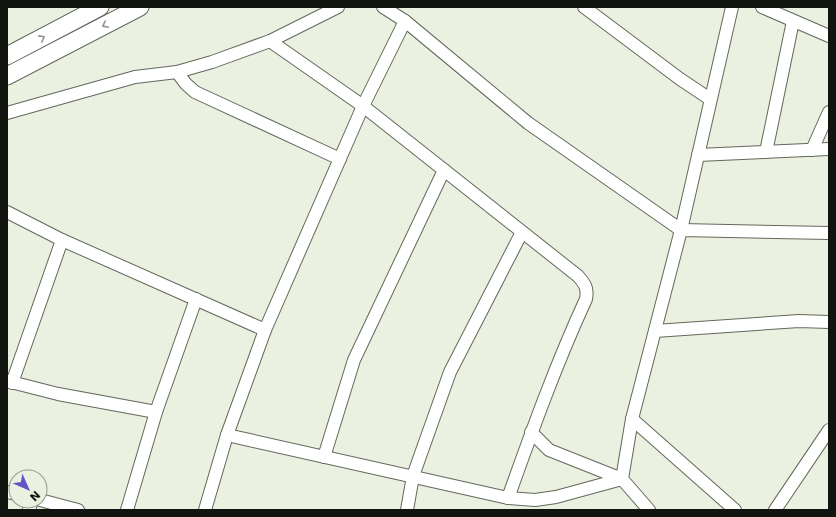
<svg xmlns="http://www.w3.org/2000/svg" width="836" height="517" font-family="'DejaVu Sans',sans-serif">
  <rect width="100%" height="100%" fill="#eaf1e1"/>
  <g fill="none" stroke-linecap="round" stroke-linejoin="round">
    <g stroke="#63685b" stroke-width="14">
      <g id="street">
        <polyline points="383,7 405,21 528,123 681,230 732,7"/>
        <polyline points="584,7 680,79 710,99"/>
        <polyline points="762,7 829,36"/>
        <path d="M270,41L363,106L578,276C585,284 588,288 586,299C556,364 532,431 508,498"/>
        <polyline points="177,72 186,84 195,92 340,159"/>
        <polyline points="7,113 135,77 177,72 212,62 270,41 338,7"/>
        <polyline points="812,150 829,112"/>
        <polyline points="766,152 793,21"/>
        <polyline points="698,155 829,149"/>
        <polyline points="7,212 62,240 265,330 363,106 405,21"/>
        <polyline points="655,331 799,321 829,322"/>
        <polyline points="7,381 58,394 156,412"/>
        <polyline points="12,383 62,240"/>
        <polyline points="632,419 735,510"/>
        <polyline points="531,432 549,450 622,479"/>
        <polyline points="227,435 508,498 535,500 556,497 622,479"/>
        <polyline points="324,457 354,360 444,170"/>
        <polyline points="7,492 16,494"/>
        <polyline points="40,500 78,510"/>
        <polyline points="29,510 32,501"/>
        <polyline points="127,510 156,412 196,299"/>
        <polyline points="205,510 227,435 265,330"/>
        <polyline points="407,510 413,476 450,372 522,232"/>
        <polyline points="649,510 622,479 632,419 681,230 829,233"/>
        <polyline points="775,510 829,430"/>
      </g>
    </g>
    <g stroke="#63685b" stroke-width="19">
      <g id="secondary">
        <polyline points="7,56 100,7"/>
        <polyline points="7,76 140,7"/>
      </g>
    </g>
    <use href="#street" stroke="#fff" stroke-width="12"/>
    <use href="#secondary" stroke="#fff" stroke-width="17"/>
  </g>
  <defs><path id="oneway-chevron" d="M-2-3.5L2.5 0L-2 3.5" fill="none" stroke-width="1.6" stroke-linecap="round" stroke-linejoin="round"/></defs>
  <g stroke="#949593">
    <use href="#oneway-chevron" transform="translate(105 25) rotate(153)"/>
    <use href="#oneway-chevron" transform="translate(42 38) rotate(-28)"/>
  </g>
  <rect width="836" height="517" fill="none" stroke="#12140f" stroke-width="16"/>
  <g transform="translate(28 489) rotate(135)"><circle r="19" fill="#eaf1e1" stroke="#94998d"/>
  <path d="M0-3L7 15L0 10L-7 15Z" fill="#6552cb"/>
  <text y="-6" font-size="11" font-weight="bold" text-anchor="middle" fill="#12140f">N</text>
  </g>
</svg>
